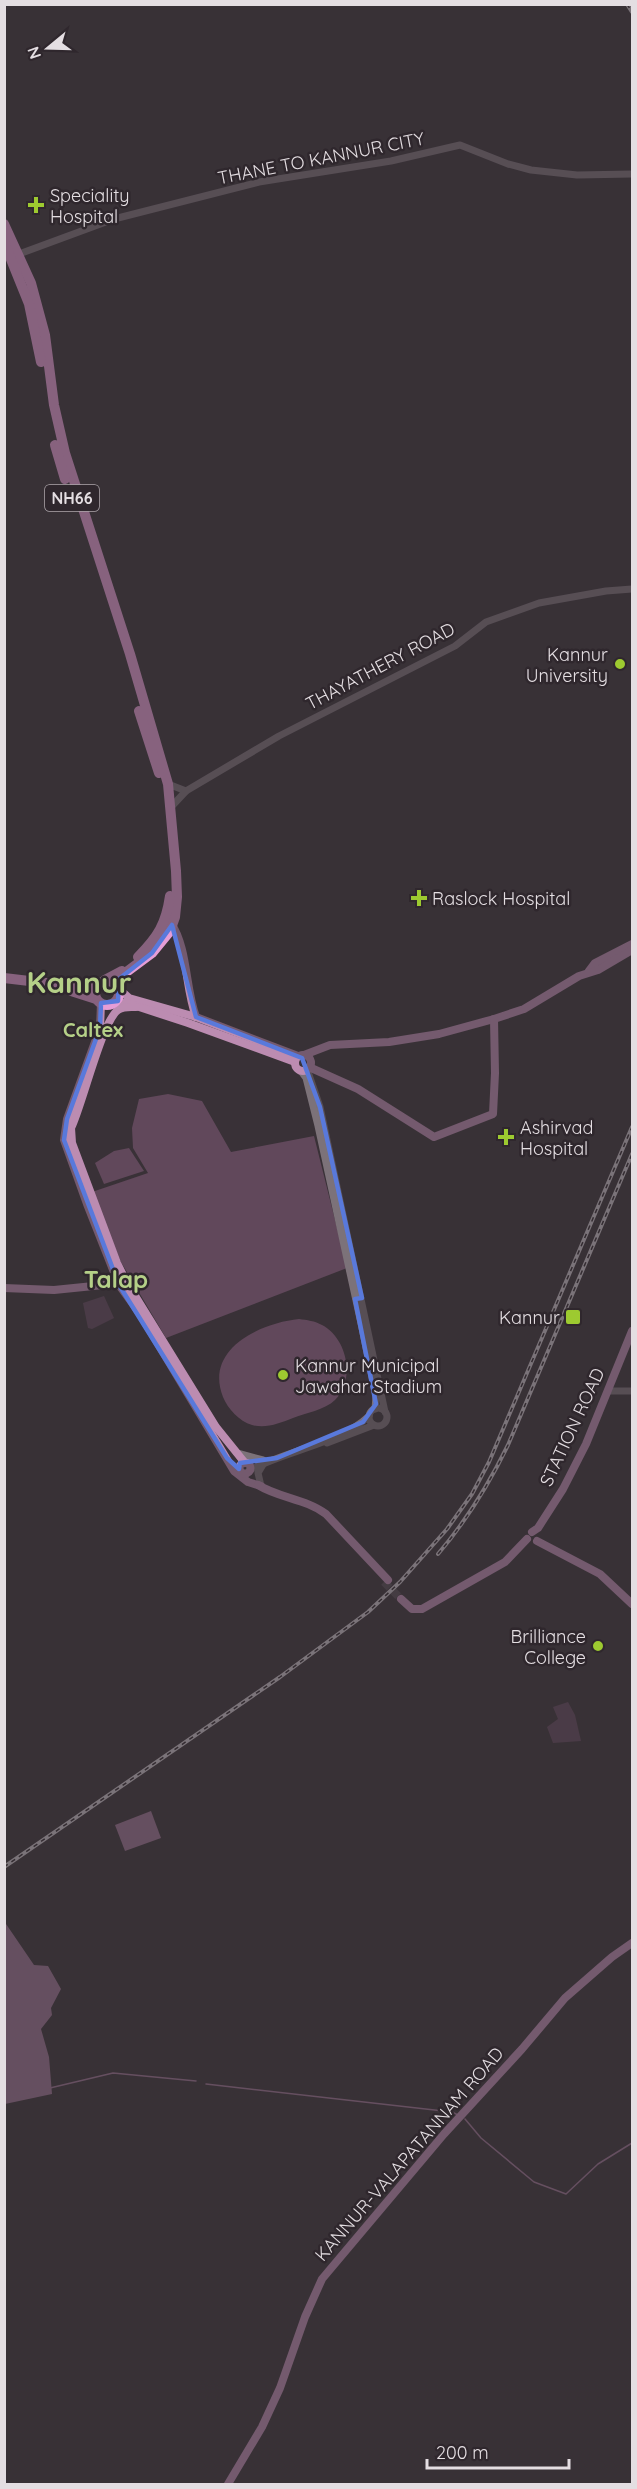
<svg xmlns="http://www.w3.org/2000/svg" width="637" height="2489" font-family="Quicksand,sans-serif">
  <rect width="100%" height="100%" fill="#393137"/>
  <g fill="#61485b">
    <polygon points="168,1094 202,1101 231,1152 314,1136 347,1268 166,1338 121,1262 92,1192 148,1173 133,1148 132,1128 139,1099"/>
    <polygon points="129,1148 144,1171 104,1184 95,1163 114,1151"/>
    <polygon points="104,1296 114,1318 92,1329 88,1328 83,1303"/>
    <path d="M299,1319C307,1320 315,1321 322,1325C347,1338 356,1379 335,1400C325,1410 305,1413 293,1418C280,1423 266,1429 252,1425C239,1421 228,1409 223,1397C204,1349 260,1323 299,1319Z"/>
    <polygon points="568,1702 575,1715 581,1741 553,1743 547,1727 558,1719 553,1707"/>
  </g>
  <g fill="#9c7492">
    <polygon points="151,1811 161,1838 125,1851 115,1825"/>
    <polygon points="4,1921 34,1965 48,1966 61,1989 51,2008 52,2015 41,2029 49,2057 52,2094 5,2104"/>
  </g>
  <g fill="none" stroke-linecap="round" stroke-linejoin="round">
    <g stroke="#9c7492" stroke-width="1.5">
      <polyline points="206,2084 452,2112 458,2115"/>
      <polyline points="50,2088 113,2073 196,2081"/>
      <polyline points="465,2119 481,2138 534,2182 566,2194 598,2164 632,2143"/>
    </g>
    <polyline stroke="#534b51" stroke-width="8" stroke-dasharray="8 4" stroke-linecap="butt" points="384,1582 401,1599"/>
    <g stroke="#7c7279" stroke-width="7">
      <polyline points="19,254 114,219 259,182 391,161 460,145 508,164 531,170 577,175 632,174"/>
      <polyline points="168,784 186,791"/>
      <polyline points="172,806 186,791 279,736 455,646 486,622 539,603 606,591 632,589"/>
      <polyline points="307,1069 320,1107 385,1412"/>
      <polyline points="300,1070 306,1078 318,1126 362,1328 376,1396 375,1409"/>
      <polyline points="608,1391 632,1391"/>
      <circle cx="378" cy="1417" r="9"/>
      <polyline points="327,1443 374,1425"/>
      <polyline points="237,1453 263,1460"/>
      <path d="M250,1470C285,1451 341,1443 369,1416"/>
      <polyline points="261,1486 258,1473 264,1463"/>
    </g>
    <g stroke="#bc8cb1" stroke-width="8">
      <path d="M171,923C188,949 185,987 196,1017"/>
      <polyline points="589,971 595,963 632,944"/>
      <polyline points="118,988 129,998 196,1017 298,1056"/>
      <polyline points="115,1002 127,1003 188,1023 295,1062"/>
      <polyline points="101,1003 100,1028 67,1119 64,1140 87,1204 119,1285 140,1314 234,1471 248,1482 261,1486"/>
      <path d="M136,1007C130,1007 124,1006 118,1010C102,1021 82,1106 71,1128L72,1143L117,1263L126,1281L216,1427L245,1463"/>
      <polyline points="304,1055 330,1045 389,1042 439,1034 494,1019 524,1009 579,976 598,970 632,950"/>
      <circle cx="303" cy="1063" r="8"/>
      <polyline points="309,1067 358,1089 434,1137 493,1114 495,1073 494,1019"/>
      <polyline points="4,1288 54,1290 123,1283"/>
      <circle cx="245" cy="1468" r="5.5"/>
      <path d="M258,1485C279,1498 306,1499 326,1514L388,1580"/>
      <polyline points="532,1532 538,1528 563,1489 586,1444 632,1331"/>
      <polyline points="537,1541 600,1574 632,1604"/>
      <polyline points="401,1599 412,1609 422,1609 505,1562 527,1539"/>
      <polyline points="228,2484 262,2427 280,2388 305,2317 322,2279 444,2134 522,2049 565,1998 612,1957 632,1943"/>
    </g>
    <g stroke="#e69dd6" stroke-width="10">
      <polyline points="4,224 31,283 45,335 54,405 65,453 130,654 168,784 176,871 177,897 175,917 170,931 152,953 121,976 116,985"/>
      <polyline points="4,242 29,304 41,362"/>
      <polyline points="55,445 65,479"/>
      <polyline points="139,711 159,773"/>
      <path d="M138,957C158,937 166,924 170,896"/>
      <polyline points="4,978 80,987 98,984"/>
      <polyline points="105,980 122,971"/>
      <circle cx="107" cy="993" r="12"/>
      <polyline points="71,991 96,999"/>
    </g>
    <g stroke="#cbc4c9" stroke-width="4">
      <g id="rail">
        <polyline points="627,4 632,12"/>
        <path d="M438,1554C467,1520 489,1484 508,1445L632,1154"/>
        <polyline points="4,1867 280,1677 368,1612 400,1582 447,1529 472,1494 489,1462 632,1127"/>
      </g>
    </g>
    <use href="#rail" stroke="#2f272d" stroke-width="1.5" stroke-dasharray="4.5" stroke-linecap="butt"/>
  </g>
  <path d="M0 0H637V2489H0ZM172,925L196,1017L302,1058L320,1107L362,1298L355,1299L376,1404L363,1422L277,1458L240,1463L239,1469L227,1458L119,1285L64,1140L67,1119L100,1028L101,1003L118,1001L119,979L152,953Z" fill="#393137" fill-opacity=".55" fill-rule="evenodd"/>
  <path fill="none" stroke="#5979db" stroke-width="4.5" stroke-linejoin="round" d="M172,925L196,1017L302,1058L320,1107L362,1298L355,1299L376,1404L363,1422L277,1458L240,1463L239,1469L227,1458L119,1285L64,1140L67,1119L100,1028L101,1003L118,1001L119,979L152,953Z"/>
  <g fill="#9dca30" stroke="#2f272d" stroke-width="2">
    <path d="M33 196h6v6h6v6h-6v6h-6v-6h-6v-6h6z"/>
    <circle cx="620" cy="664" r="6"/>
    <path d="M416 889h6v6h6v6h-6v6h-6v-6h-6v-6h6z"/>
    <path d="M503 1128h6v6h6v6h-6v6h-6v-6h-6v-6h6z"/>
    <rect x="565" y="1309" width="16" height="16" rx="3"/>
    <circle cx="283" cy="1375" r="6"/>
    <circle cx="598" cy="1646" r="6"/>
  </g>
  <g text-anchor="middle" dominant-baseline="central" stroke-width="5" stroke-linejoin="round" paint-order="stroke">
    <rect fill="#2f272d" stroke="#aea7ac" stroke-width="1.5" x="45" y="485" width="54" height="26" rx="4.5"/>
    <g font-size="16" font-weight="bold" fill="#e4dee2">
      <text x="72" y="498">NH66</text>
    </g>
    <g font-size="18" fill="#e4dee2" stroke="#2f272d">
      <text transform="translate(321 158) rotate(-11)">THANE TO KANNUR CITY</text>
      <text transform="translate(380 666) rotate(-28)">THAYATHERY ROAD</text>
      <text transform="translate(572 1427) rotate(-65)">STATION ROAD</text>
      <text transform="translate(409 2154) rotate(-49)">KANNUR-VALAPATANNAM ROAD</text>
    </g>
    <g font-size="18" fill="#e4dee2" stroke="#2f272d" text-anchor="start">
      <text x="50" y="195">Speciality<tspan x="50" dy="21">Hospital</tspan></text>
      <text x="608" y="654" text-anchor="end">Kannur<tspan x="608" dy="21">University</tspan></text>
      <text x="432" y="898">Raslock Hospital</text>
      <text x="520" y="1127">Ashirvad<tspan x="520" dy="21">Hospital</tspan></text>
      <text x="560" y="1317" text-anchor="end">Kannur</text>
      <text x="295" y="1365">Kannur Municipal<tspan x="295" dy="21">Jawahar Stadium</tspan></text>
      <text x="586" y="1636" text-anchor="end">Brilliance<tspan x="586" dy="21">College</tspan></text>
    </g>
    <g font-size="20" font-weight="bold" fill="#b5d088" stroke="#2f272d">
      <text x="93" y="1029">Caltex</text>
    </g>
    <g font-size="24" font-weight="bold" fill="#b5d088" stroke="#2f272d">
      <text x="116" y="1279">Talap</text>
    </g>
    <g font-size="30" font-weight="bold" fill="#b5d088" stroke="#2f272d">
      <text x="79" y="982">Kannur</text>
    </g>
  </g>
  <rect width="637" height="2489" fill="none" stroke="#e4dee2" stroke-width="12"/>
  <g transform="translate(48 48) rotate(251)" stroke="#2f272d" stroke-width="4.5" paint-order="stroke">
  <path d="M0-4.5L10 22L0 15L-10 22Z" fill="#e4dee2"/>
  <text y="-9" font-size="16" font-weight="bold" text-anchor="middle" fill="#e4dee2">N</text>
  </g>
  <path d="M427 2459v9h142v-9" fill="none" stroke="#e4dee2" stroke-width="3"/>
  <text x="436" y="2459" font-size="18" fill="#e4dee2" stroke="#2f272d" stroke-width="4.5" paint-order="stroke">200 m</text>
</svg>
